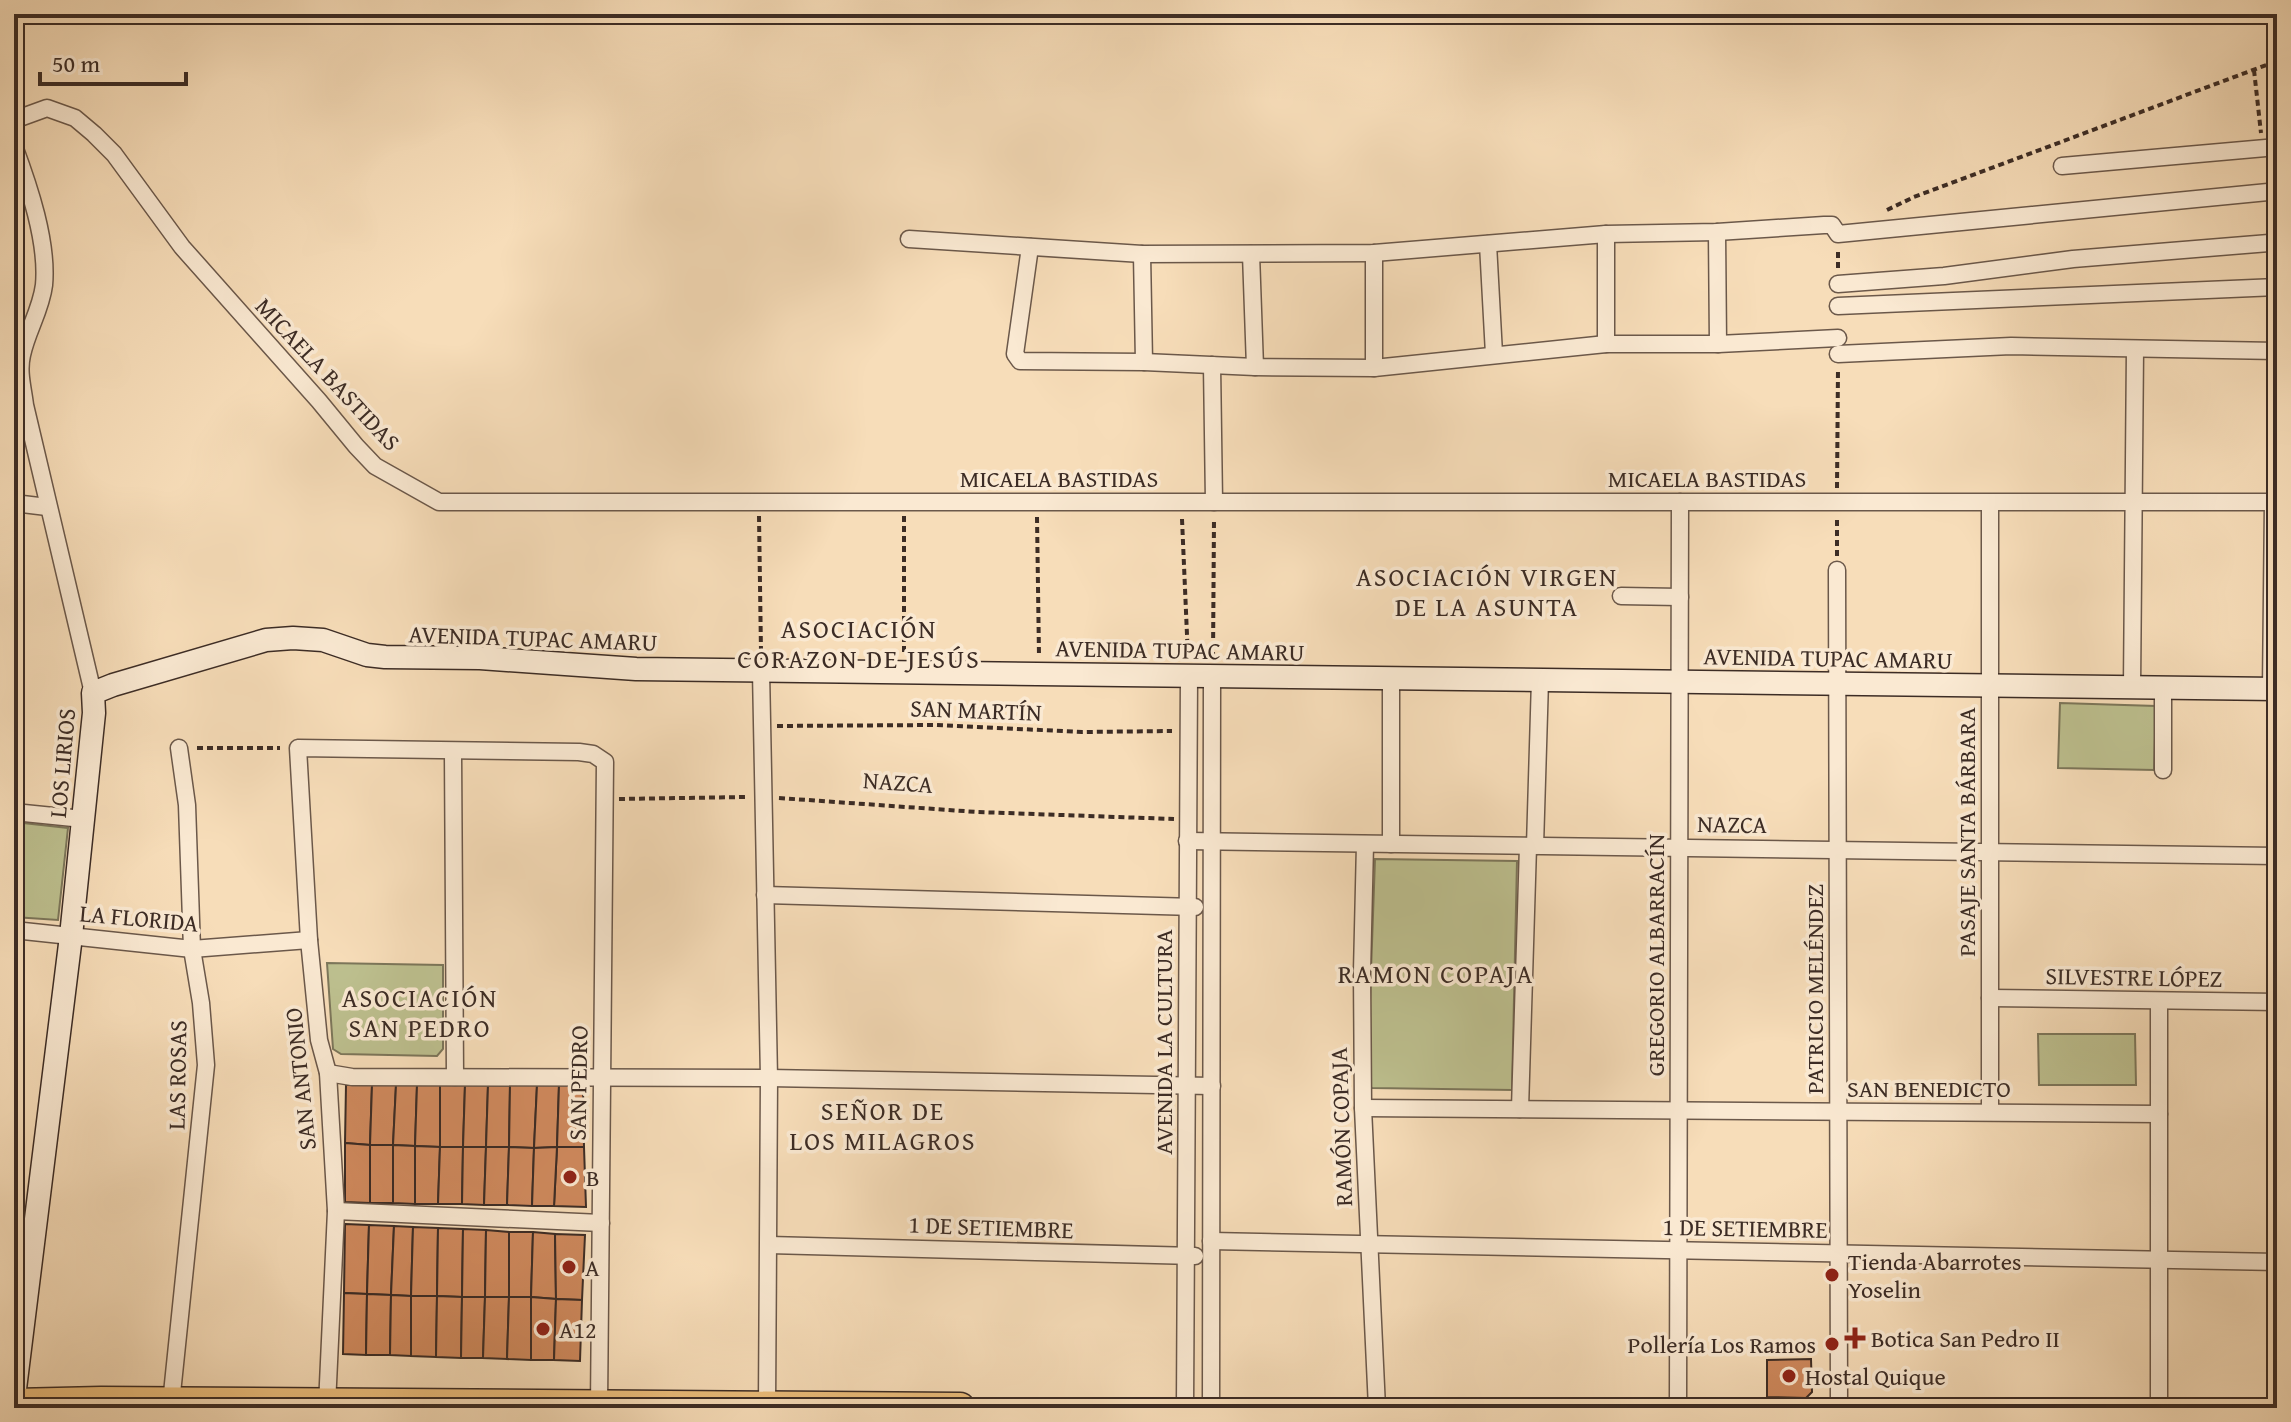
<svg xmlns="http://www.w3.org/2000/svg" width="2291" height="1422" font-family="'Gentium Book Plus',serif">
  <rect width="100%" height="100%" fill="#f7ddb9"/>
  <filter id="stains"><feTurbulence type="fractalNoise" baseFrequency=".0025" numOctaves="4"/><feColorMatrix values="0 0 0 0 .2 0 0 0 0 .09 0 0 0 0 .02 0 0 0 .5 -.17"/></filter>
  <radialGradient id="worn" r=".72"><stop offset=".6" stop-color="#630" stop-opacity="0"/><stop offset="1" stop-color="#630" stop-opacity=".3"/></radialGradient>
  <g fill="#bdc08f" stroke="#7c765a" stroke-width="2">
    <polygon points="2060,703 2156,706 2154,770 2058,768"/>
    <polygon points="14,822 68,828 58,920 14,917"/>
    <polygon points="1375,859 1517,861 1512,1090 1372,1088 1367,1084"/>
    <polygon points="327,963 443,965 443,1049 437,1056 341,1054 333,1049"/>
    <polygon points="2038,1034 2135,1034 2136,1085 2039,1085"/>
  </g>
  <g fill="#cf895d" stroke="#3c2c25" stroke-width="2">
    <polygon points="346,1085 372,1085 370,1145 345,1143"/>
    <polygon points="372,1085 396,1085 393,1145 370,1145"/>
    <polygon points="396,1085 417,1085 415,1146 393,1145"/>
    <polygon points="417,1085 440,1085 440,1147 415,1146"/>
    <polygon points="440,1085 465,1085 463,1147 440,1147"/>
    <polygon points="465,1085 488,1085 486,1147 463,1147"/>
    <polygon points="488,1085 510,1085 509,1147 486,1147"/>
    <polygon points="510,1085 537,1085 534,1148 509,1147"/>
    <polygon points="537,1085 559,1085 557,1147 534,1148"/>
    <polygon points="559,1085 583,1085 584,1147 557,1147"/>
    <polygon points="345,1143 370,1145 370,1203 345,1202"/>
    <rect x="370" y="1145" width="23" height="58"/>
    <polygon points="393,1145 415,1146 415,1204 393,1203"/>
    <polygon points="415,1146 440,1147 438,1204 415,1204"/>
    <polygon points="440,1147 463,1147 462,1204 438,1204"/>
    <polygon points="463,1147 486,1147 484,1205 462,1204"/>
    <polygon points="486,1147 509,1147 507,1205 484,1205"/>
    <polygon points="509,1147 534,1148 532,1206 507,1205"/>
    <polygon points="557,1147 584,1147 586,1207 554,1206"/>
    <polygon points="557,1147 554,1206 532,1206 534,1148"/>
    <polygon points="345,1224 369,1225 367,1294 344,1293"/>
    <polygon points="369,1225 394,1226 391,1295 367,1294"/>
    <polygon points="394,1226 413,1227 411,1296 391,1295"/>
    <polygon points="413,1227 438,1228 437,1296 411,1296"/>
    <polygon points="438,1228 463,1229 462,1297 437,1296"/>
    <polygon points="463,1229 486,1230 485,1297 462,1297"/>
    <polygon points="486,1230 509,1232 509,1297 485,1297"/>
    <polygon points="509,1232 533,1232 531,1297 509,1297"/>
    <polygon points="533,1232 555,1234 556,1299 531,1297"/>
    <polygon points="555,1234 585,1235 582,1300 556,1299"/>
    <polygon points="344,1293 367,1294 366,1355 343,1354"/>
    <polygon points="367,1294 391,1295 390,1355 366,1355"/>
    <polygon points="391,1295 411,1296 411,1356 390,1355"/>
    <polygon points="411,1296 437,1296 436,1357 411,1356"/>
    <polygon points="437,1296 462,1297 461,1358 436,1357"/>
    <polygon points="462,1297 485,1297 483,1358 461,1358"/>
    <polygon points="485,1297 509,1297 507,1359 483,1358"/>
    <polygon points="509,1297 531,1297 531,1360 507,1359"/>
    <polygon points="531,1297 556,1299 554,1360 531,1360"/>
    <polygon points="556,1299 582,1300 580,1361 554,1360"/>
    <polygon points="1811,1359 1812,1392 1806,1398 1767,1397 1767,1360"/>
  </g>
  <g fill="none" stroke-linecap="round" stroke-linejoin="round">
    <g stroke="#6b584a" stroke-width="19">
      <g id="street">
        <polyline points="14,120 47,108 75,118 94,134 114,154 182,247 319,401 356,446 375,466 439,502 2277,502"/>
        <path d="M14,146C29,186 48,242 44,285C41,310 27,331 22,355C18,372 23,388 25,405L93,693"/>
        <polyline points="2062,166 2277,147"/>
        <polyline points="1717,232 1718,344"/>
        <polyline points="1606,234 1606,344"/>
        <polyline points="909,239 1142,254 1374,253 1606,234 1717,232 1824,225 1832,225 1838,234 2268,192"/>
        <polyline points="1488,244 1494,354"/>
        <polyline points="1030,247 1015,354 1020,361 1144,362 1255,367 1374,368 1606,344 1718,344 1838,338"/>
        <polyline points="1374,253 1374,368"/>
        <polyline points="1142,254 1144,362"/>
        <polyline points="1251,254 1255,367"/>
        <polyline points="1838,284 1944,276 2073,259 2269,243"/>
        <polyline points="1838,306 2277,287"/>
        <polyline points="1838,354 2011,346 2277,351"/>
        <polyline points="1212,365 1214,502"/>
        <polyline points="14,503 47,507"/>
        <polyline points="1837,570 1839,1408"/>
        <polyline points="1621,596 1680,597"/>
        <polyline points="761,671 769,1078 767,1407"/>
        <polyline points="2132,687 2135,349"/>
        <polyline points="2163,688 2163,770"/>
        <polyline points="2271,689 2273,502"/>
        <polyline points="453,752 455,1077"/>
        <polyline points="14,812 83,819"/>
        <polyline points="1187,841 2277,856"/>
        <polyline points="1365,844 1362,972 1363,1108 1377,1408"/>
        <polyline points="1391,844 1391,678"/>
        <polyline points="1535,846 1540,680"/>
        <polyline points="765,895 1195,907"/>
        <polyline points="14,930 192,949 309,940"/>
        <polyline points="1990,998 2277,1002"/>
        <polyline points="328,1073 352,1077 769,1078 1212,1086"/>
        <polyline points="1363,1108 2159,1114"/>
        <polyline points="1520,1109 1528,846"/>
        <polyline points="1990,1112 1990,503"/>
        <polyline points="336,1211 601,1223"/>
        <polyline points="1211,1241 2277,1262"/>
        <polyline points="769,1245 1195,1256"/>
        <polyline points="171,1403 206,1065 201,1003 192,949 187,805 179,748"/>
        <polyline points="327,1405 336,1211 328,1073 319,1040 309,940 298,748 579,752 593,754 605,762 599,1406"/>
        <polyline points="1185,1408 1189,676"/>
        <polyline points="1211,1408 1212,676"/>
        <polyline points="1678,1408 1680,502"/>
        <polyline points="2159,1408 2159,1001"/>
      </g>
    </g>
    <g stroke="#3c2c25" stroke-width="25">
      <polyline id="secondary" points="14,1397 71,936 94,713 93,693 113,685 266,640 293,638 323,640 367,655 385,657 480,658 636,669 2277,689"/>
    </g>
    <g stroke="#3c2c25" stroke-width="33">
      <polyline id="highway" points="14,1404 101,1402 960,1408"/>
    </g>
    <g stroke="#3c2c25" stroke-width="4" stroke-dasharray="6 4" stroke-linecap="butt">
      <polyline points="2254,70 2261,133"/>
      <polyline points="1887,210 1914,197 2277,61"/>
      <polyline points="2268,210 2268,229"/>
      <polyline points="1838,268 1838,249"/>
      <polyline points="1837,488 1838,369"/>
      <polyline points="759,516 761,652"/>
      <polyline points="1037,517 1039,656"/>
      <polyline points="1182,519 1188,658"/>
      <polyline points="1837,556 1837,517"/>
      <polyline points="904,652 904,516"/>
      <polyline points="1213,658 1214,519"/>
      <polyline points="777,726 936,725 1082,732 1172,731"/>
      <polyline points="197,748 280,748"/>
      <polyline points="779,798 977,812 1174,819"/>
      <polyline points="619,799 746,797"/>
    </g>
    <use href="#street" stroke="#fae9d2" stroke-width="16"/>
    <use href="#secondary" stroke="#fae9d2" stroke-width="22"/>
    <use href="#highway" stroke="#ecbe7c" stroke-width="30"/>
  </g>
  <g fill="#8f2418" stroke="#fae9d2" stroke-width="3">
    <circle cx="570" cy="1177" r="8"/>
    <circle cx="569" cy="1267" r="8"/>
    <circle cx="1832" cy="1275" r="8"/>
    <circle cx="543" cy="1329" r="8"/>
    <path d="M1851 1326h8v8h8v8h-8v8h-8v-8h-8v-8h8z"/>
    <circle cx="1832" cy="1344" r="8"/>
    <circle cx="1789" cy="1376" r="8"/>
  </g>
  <g text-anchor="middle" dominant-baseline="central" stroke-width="7" stroke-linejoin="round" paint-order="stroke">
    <g font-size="24" fill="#3c2c25" stroke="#fae9d2">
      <text transform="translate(328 374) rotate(47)">MICAELA BASTIDAS</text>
      <text x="1059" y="478">MICAELA BASTIDAS</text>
      <text x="1707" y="478">MICAELA BASTIDAS</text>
      <text transform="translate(533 638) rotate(2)">AVENIDA TUPAC AMARU</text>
      <text transform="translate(1180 650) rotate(1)">AVENIDA TUPAC AMARU</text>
      <text transform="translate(1828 658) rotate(1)">AVENIDA TUPAC AMARU</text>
      <text transform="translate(976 710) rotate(2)">SAN MARTÍN</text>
      <text transform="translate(62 763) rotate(-85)">LOS LIRIOS</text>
      <text transform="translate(898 782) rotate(4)">NAZCA</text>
      <text transform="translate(1732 824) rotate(1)">NAZCA</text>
      <text transform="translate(1966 832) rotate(-90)">PASAJE SANTA BÁRBARA</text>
      <text transform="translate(139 918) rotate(5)">LA FLORIDA</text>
      <text transform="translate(1655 955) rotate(-90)">GREGORIO ALBARRACÍN</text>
      <text transform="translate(2134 977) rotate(1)">SILVESTRE LÓPEZ</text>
      <text transform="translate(1814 989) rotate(-90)">PATRICIO MELÉNDEZ</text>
      <text transform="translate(1163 1042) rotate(-90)">AVENIDA LA CULTURA</text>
      <text transform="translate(177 1075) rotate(-89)">LAS ROSAS</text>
      <text transform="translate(300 1079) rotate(-96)">SAN ANTONIO</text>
      <text transform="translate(578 1083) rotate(-89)">SAN PEDRO</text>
      <text x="1929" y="1088">SAN BENEDICTO</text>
      <text transform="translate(1341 1127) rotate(-92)">RAMÓN COPAJA</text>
      <text transform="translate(991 1227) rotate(2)">1 DE SETIEMBRE</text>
      <text transform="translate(1745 1228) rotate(1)">1 DE SETIEMBRE</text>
    </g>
    <g font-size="24" fill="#3c2c25" stroke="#fae9d2" text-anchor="start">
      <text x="586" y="1177">B</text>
      <text x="1848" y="1261">Tienda Abarrotes<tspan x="1848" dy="28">Yoselin</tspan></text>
      <text x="585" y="1267">A</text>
      <text x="559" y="1329">A12</text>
      <text x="1871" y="1338">Botica San Pedro II</text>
      <text x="1816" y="1344" text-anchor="end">Pollería Los Ramos</text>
      <text x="1805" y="1376">Hostal Quique</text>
    </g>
    <g font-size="26" letter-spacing="2" fill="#3c2c25" stroke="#fae9d2">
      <text x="1487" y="576">ASOCIACIÓN VIRGEN<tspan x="1487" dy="30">DE LA ASUNTA</tspan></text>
      <text x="859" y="628">ASOCIACIÓN<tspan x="859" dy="30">CORAZON DE JESÚS</tspan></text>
      <text x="1436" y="973">RAMON COPAJA</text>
      <text x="420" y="997">ASOCIACIÓN<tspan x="420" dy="30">SAN PEDRO</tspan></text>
      <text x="883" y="1110">SEÑOR DE<tspan x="883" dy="30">LOS MILAGROS</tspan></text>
    </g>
  </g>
  <rect width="2291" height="1422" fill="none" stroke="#f7ddb9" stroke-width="48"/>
  <rect x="16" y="16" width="2259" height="1390" fill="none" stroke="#3c2c25" stroke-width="4"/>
  <rect x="24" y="24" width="2243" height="1374" fill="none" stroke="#3c2c25" stroke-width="2"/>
  <path d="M40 72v12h146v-12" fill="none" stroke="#3c2c25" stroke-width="4"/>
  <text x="52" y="72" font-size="24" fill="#3c2c25" stroke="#fae9d2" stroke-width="6" paint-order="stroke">50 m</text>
  <rect width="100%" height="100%" filter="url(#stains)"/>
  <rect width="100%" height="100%" fill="url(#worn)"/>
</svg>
